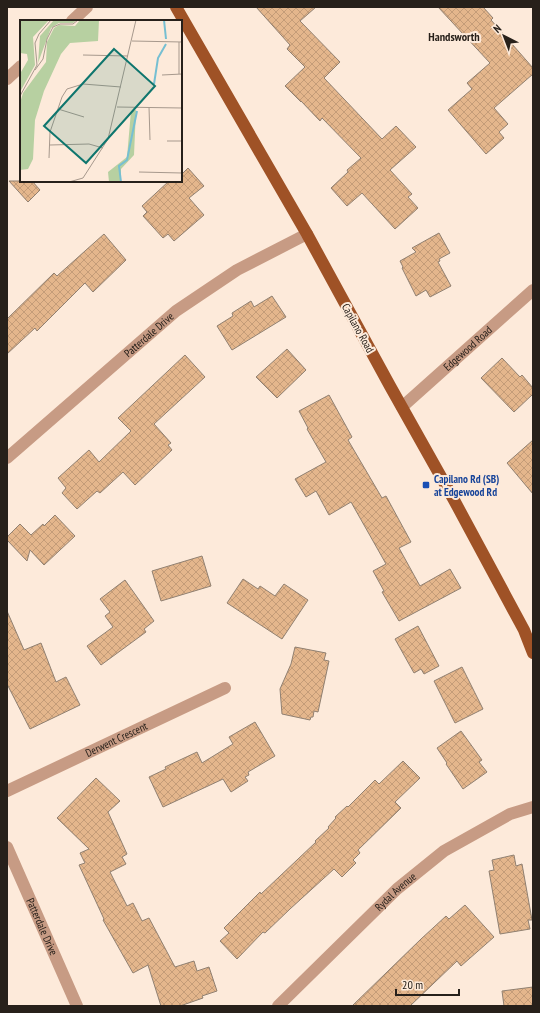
<svg xmlns="http://www.w3.org/2000/svg" width="540" height="1013" font-family="'PT Sans Narrow',sans-serif">
  <defs>
    <pattern id="building-cross-hatch" width="8" height="8" patternUnits="userSpaceOnUse"><rect width="8" height="8" fill="#e4b68c"/><path d="M0 0l8 8M0 8l8-8" fill="none" stroke="#c49c78"/></pattern>
  </defs>
  <rect width="100%" height="100%" fill="#fdeada"/>
  <g fill="url(#building-cross-hatch)" stroke="#908071">
    <polygon points="256,7 316,7 300,21 340,62 324,78 382,139 396,126 416,147 390,170 412,194 408,197 418,208 395,229 362,193 347,206 331,188 348,172 347,170 361,158 322,118 320,121 301,101 301,102 285,86 305,67 287,49 290,45"/>
    <polygon points="438,7 483,7 493,18 491,20 533,68 533,74 494,108 508,124 499,132 504,138 486,154 448,110 472,89 467,83 490,63"/>
    <polygon points="188,168 204,186 189,198 204,215 174,241 168,234 163,238 143,216 147,212 142,206 169,181 181,181 181,175"/>
    <polygon points="9,181 32,181 40,190 28,202"/>
    <polygon points="439,233 450,253 439,259 440,261 438,262 451,286 430,297 426,290 416,296 402,268 403,267 400,261 416,252 412,248"/>
    <polygon points="104,234 126,260 93,292 85,283 37,331 35,328 7,354 7,319 54,273 57,276"/>
    <polygon points="272,296 286,317 232,350 217,326 233,316 232,313 251,301 254,307"/>
    <polygon points="287,349 306,370 277,398 256,377"/>
    <polygon points="185,355 205,377 154,424 171,443 168,445 172,450 135,485 123,472 100,493 97,491 77,509 62,493 66,488 58,478 89,450 99,462 131,431 118,418"/>
    <polygon points="502,358 520,377 522,375 533,388 533,394 514,412 481,378"/>
    <polygon points="329,395 352,437 348,440 382,498 386,496 411,542 399,548 420,586 450,569 461,588 399,621 382,592 384,591 373,571 386,564 351,502 329,515 316,491 306,497 295,479 326,462 307,429 308,428 299,411"/>
    <polygon points="533,440 533,494 507,463"/>
    <polygon points="55,515 75,536 44,565 30,550 27,561 7,540 7,537 20,524 31,535 43,524 44,526"/>
    <polygon points="202,556 211,586 161,601 152,571"/>
    <polygon points="243,579 258,589 260,586 275,596 284,584 308,600 282,639 227,603"/>
    <polygon points="125,580 154,621 144,629 146,632 101,665 87,646 113,627 105,616 110,612 100,599"/>
    <polygon points="7,611 24,650 41,643 56,682 66,677 80,705 30,729 7,684"/>
    <polygon points="418,626 439,666 424,674 421,669 414,673 395,639"/>
    <polygon points="295,647 326,653 324,660 329,661 318,712 314,711 313,717 311,717 310,720 282,714 280,689 291,664"/>
    <polygon points="462,667 483,709 455,723 434,681"/>
    <polygon points="255,722 275,756 248,772 249,775 245,777 248,781 231,792 223,779 163,807 149,777 166,769 165,767 197,752 202,763 233,744 229,737"/>
    <polygon points="461,731 482,760 479,762 487,772 463,789 446,764 447,763 437,748"/>
    <polygon points="403,761 420,778 395,802 401,808 358,850 360,853 353,860 356,863 342,877 334,869 290,909 265,933 263,932 237,959 220,941 229,933 224,928 260,892 261,894 316,842 315,841 329,828 328,827 336,818 335,817 347,806 348,807 375,780 379,784"/>
    <polygon points="96,778 120,801 108,812 127,854 122,857 126,864 110,872 127,906 133,903 142,921 149,918 175,967 194,961 197,971 209,967 217,991 202,996 203,998 180,1006 161,1006 148,965 133,973 103,920 104,919 79,865 85,863 80,853 89,849 57,818"/>
    <polygon points="514,855 516,866 522,864 532,920 528,920 530,929 500,934 489,871 494,870 492,860"/>
    <polygon points="465,905 494,937 461,966 457,961 410,1006 352,1006 421,939 446,916 449,919"/>
    <polygon points="533,987 533,1006 504,1006 502,991"/>
  </g>
  <g fill="none" stroke-linecap="round" stroke-linejoin="round">
    <g stroke="#c79b84" stroke-width="12">
      <polyline points="72,21 87,7"/>
      <polyline points="7,79 21,66"/>
      <path id="s1" d="M402,407L533,290"/>
      <path id="s2" d="M7,458L176,311L237,270L307,234"/>
      <path id="s3" d="M7,791L225,688"/>
      <path id="s4" d="M7,847L77,1006"/>
      <path id="s5" d="M278,1006L397,889L444,851L510,814L533,807"/>
    </g>
    <polyline stroke="#9f5226" stroke-width="12" points="176,7 307,234 390,386 454,500 524,630 533,653"/>
  </g>
  <rect fill="#1a4fb4" stroke="#fdeada" stroke-width="1.5" x="422" y="481" width="8" height="8" rx="2"/>
  <g text-anchor="middle" dominant-baseline="central" stroke-width="4" stroke-linejoin="round" paint-order="stroke">
    <g font-size="11" fill="#27201a" stroke="#fdeada">
      <text transform="translate(358 328) rotate(61)">Capilano Road</text>
      <text stroke="none"><textPath href="#s2" startOffset="188">Patterdale Drive</textPath></text>
      <text stroke="none"><textPath href="#s1" startOffset="88">Edgewood Road</textPath></text>
      <text stroke="none"><textPath href="#s3" startOffset="121">Derwent Crescent</textPath></text>
      <text stroke="none"><textPath href="#s5" startOffset="164">Rydal Avenue</textPath></text>
      <text stroke="none"><textPath href="#s4" startOffset="87">Patterdale Drive</textPath></text>
    </g>
    <g font-size="11" font-weight="bold" fill="#164399" stroke="#fdeada" text-anchor="start">
      <text x="434" y="479">Capilano Rd (SB)<tspan x="434" dy="13">at Edgewood Rd</tspan></text>
    </g>
    <g font-size="12" font-weight="bold" fill="#27201a" stroke="#fdeada">
      <text x="454" y="36">Handsworth</text>
    </g>
  </g>
  <g transform="translate(20 20)">
    <rect width="162" height="162" fill="#fdeada"/>
    <path d="M0,0H29L13,17L15,45L0,72L1,52L8,40L7,34L0,33ZM34,0H57L53,3H39L31,8L18,43L20,16ZM60,0H79L78,21L50,23L41,34L24,71L15,100L13,139L8,149L0,150V83L3,73L26,42L27,22L34,8L39,5L55,6ZM116,90L114,135L101,149V162H89L88,152L107,137L111,91Z" fill="#b7d0a1"/>
    <path fill="none" stroke="#76bfd2" stroke-width="2" d="M144,0L146,19M134,64L138,38L146,24M101,162L99,146L107,140L117,91"/>
    <path fill="none" stroke="#a7998d" stroke-width="1" d="M112,21L162,22M159,22V54M63,35L108,36M15,50L23,39L27,19L33,7L40,4H53L58,0M142,55L162,54M0,76L17,45L15,23L19,14L31,0M97,87L162,88M129,87L130,120M38,89L64,97M147,121H162M30,125L69,124L83,128M29,138L30,112L42,77L47,69L63,64L101,67M119,152L162,153M49,162L63,158L88,119L116,0"/>
    <path fill="#0f766e" fill-opacity="0.15" stroke="#0f766e" stroke-width="2" d="M94,29L135,66L66,143L24,106Z"/>
    <rect width="162" height="162" fill="none" stroke="#27201a" stroke-width="2"/>
  </g>
  <rect width="540" height="1013" fill="none" stroke="#27201a" stroke-width="16"/>
  <g transform="translate(504 36) rotate(318)" stroke="#fdeada" stroke-width="3" paint-order="stroke">
  <path d="M0-3L7 15L0 10L-7 15Z" fill="#27201a"/>
  <text y="-6" font-size="11" font-weight="bold" text-anchor="middle" fill="#27201a">N</text>
  </g>
  <path d="M396 989v6h63v-6" fill="none" stroke="#27201a" stroke-width="2"/>
  <text x="402" y="989" font-size="12" fill="#27201a" stroke="#fdeada" stroke-width="3" paint-order="stroke">20 m</text>
</svg>
